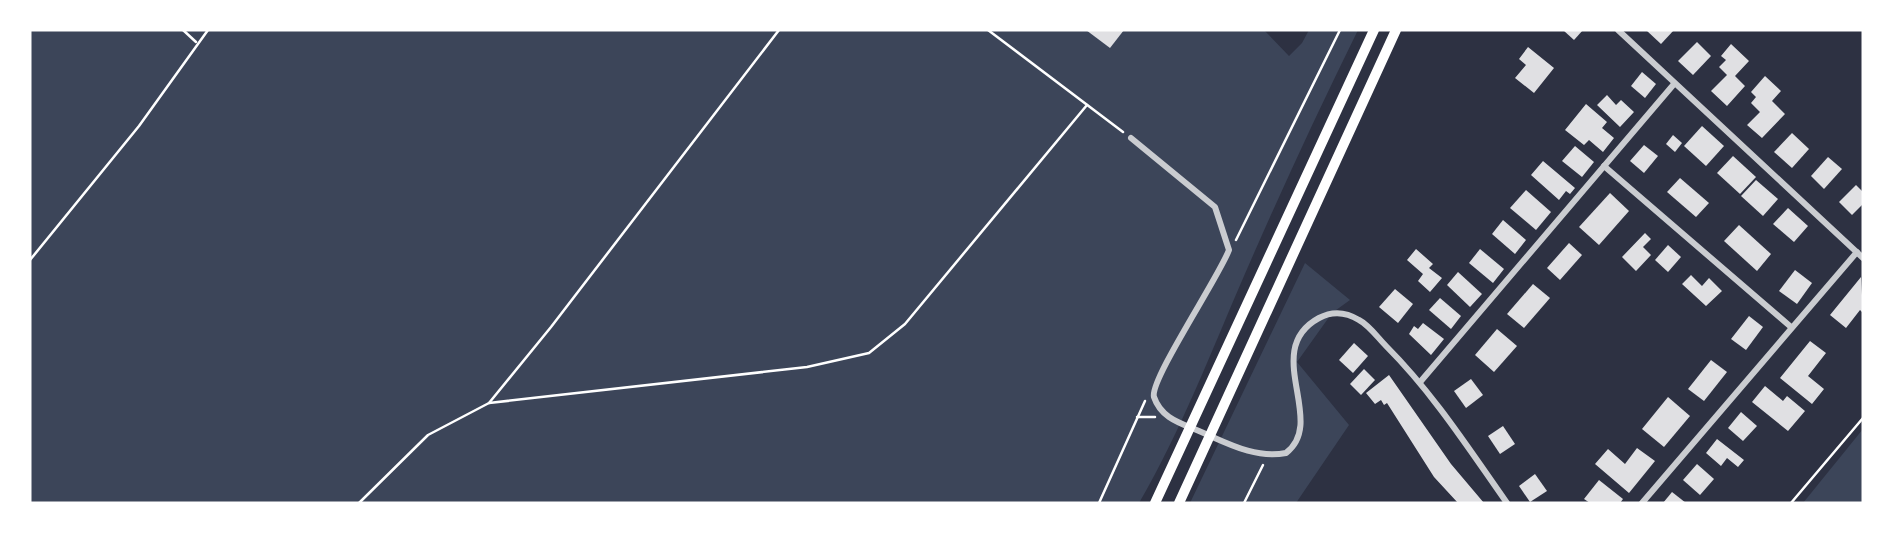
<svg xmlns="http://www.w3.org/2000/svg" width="1893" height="533" font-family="'Sofia Sans Condensed',sans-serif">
  <rect width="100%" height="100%" fill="#2d3142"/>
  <g fill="#3c4559">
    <path d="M30,30H1264L1289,56L1302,43L1309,30H1358C1318,111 1280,193 1244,276C1211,352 1181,431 1139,503H30Z"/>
    <polygon points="1305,263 1350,300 1332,313 1297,362 1349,425 1296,503 1190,503"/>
    <polygon points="1863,429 1863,503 1803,503"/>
  </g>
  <g fill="#e0e0e3">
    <polygon points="1086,30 1124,30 1110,48"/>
    <polygon points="1563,30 1583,30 1574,40"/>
    <polygon points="1646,30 1674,30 1661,44"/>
    <polygon points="1697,42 1711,56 1693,75 1678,61"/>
    <polygon points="1731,44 1749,61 1735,76 1745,86 1727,106 1711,91 1727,75 1719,67 1726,60 1721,56"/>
    <polygon points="1528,47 1554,68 1534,93 1515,78 1526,65 1519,59"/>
    <polygon points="1642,72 1656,84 1645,98 1631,86"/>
    <polygon points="1765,76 1781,91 1772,101 1785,114 1762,138 1747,125 1760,112 1751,103 1756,97 1751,92"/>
    <polygon points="1607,95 1616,105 1621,100 1634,112 1620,127 1597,105"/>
    <polygon points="1586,104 1607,122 1602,128 1614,138 1603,152 1589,140 1584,145 1565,130"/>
    <polygon points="1702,126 1724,146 1706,166 1684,146"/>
    <polygon points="1792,133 1809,149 1792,168 1774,152"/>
    <polygon points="1673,135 1682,143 1675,152 1666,144"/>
    <polygon points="1644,145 1658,156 1644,173 1630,161"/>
    <polygon points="1575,146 1594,162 1582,177 1562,161"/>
    <polygon points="1733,156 1756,177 1740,194 1717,173"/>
    <polygon points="1828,157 1842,169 1824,189 1811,176"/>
    <polygon points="1543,161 1575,188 1570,194 1566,191 1559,200 1531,175"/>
    <polygon points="1680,178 1709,203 1696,217 1667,192"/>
    <polygon points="1756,180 1778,199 1763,216 1741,196"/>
    <polygon points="1856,185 1863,192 1863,204 1852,215 1839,202"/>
    <polygon points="1526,190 1551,212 1536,230 1510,208"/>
    <polygon points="1610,193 1629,211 1599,245 1579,227"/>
    <polygon points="1788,208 1808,226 1794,242 1773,224"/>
    <polygon points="1503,220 1526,240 1515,254 1492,234"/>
    <polygon points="1739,225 1771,254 1757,271 1724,241"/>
    <polygon points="1645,233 1651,239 1643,247 1651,255 1636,271 1622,257"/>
    <polygon points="1569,243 1582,255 1560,280 1547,268"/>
    <polygon points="1668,245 1681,257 1668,272 1655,260"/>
    <polygon points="1416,249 1433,264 1429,268 1442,278 1430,292 1418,281 1423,274 1407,260"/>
    <polygon points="1480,249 1504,269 1493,283 1469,263"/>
    <polygon points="1795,270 1812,283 1797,304 1779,291"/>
    <polygon points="1458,272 1482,294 1470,307 1447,285"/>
    <polygon points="1691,275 1702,286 1709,278 1722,291 1706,306 1682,284"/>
    <polygon points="1861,277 1863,313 1860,310 1846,328 1830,315"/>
    <polygon points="1533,284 1550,298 1524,328 1507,314"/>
    <polygon points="1395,289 1413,304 1398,323 1379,307"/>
    <polygon points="1440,298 1461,316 1451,329 1429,310"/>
    <polygon points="1749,316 1763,327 1746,350 1731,339"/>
    <polygon points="1423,323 1444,339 1431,355 1409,334 1414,326 1418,329"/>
    <polygon points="1497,329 1517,346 1494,372 1475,355"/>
    <polygon points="1810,341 1826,353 1808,376 1824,389 1812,404 1780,378"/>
    <polygon points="1354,343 1368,356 1353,373 1339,360"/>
    <polygon points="1711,360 1727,372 1704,401 1688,389"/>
    <polygon points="1364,369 1375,380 1361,395 1350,384"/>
    <polygon points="1389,375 1451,464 1484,503 1458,503 1434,477 1387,403 1384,405 1381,400 1375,404 1366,393"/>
    <polygon points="1471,379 1483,395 1466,408 1454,391"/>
    <polygon points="1765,386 1783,401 1787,396 1805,411 1788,431 1752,402"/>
    <polygon points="1668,397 1690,416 1664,447 1642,429"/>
    <polygon points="1741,412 1757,426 1743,441 1728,428"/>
    <polygon points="1503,426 1515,444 1500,454 1488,436"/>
    <polygon points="1717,439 1744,460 1738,467 1727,458 1721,466 1706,453"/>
    <polygon points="1637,448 1655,461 1629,493 1595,464 1608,449 1625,464"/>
    <polygon points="1697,464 1714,479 1700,495 1683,480"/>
    <polygon points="1535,474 1547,491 1530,502 1519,486"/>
    <polygon points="1599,480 1623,499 1620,503 1590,503 1584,499"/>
    <polygon points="1672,492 1686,503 1663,503"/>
  </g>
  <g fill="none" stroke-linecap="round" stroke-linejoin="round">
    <g stroke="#fff" stroke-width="2.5">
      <polyline points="183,30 196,42"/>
      <polyline points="988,30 1123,132"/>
      <polyline points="1236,240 1340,30"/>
      <polyline points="30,260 139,126 208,30"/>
      <polyline points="489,403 551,327 779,30"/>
      <polyline points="1137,417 1155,417"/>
      <polyline points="359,503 428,435 489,403 807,367 869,353 905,324 1087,105"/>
      <polyline points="1099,503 1145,401"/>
      <polyline points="1244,503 1263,465"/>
      <polyline points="1791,503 1863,418"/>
    </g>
    <g stroke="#caccd0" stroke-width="6">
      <polyline points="1618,30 1863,258"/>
      <path d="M1131,138L1215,207L1229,250C1219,277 1149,381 1154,397C1161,418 1180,423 1199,431C1227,443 1255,459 1286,453C1328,421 1260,350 1319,318C1332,311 1346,312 1359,320C1369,325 1378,338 1386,346C1433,393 1469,449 1507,503"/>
      <polyline points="1604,166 1791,327"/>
      <polyline points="1421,381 1674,84"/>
      <polyline points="1642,503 1857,252"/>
    </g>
    <g stroke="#fff" stroke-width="10">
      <polyline points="1155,503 1374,30"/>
      <polyline points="1179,503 1396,30"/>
    </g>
  </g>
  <rect width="1893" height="533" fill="none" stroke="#ffffff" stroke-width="63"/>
</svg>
